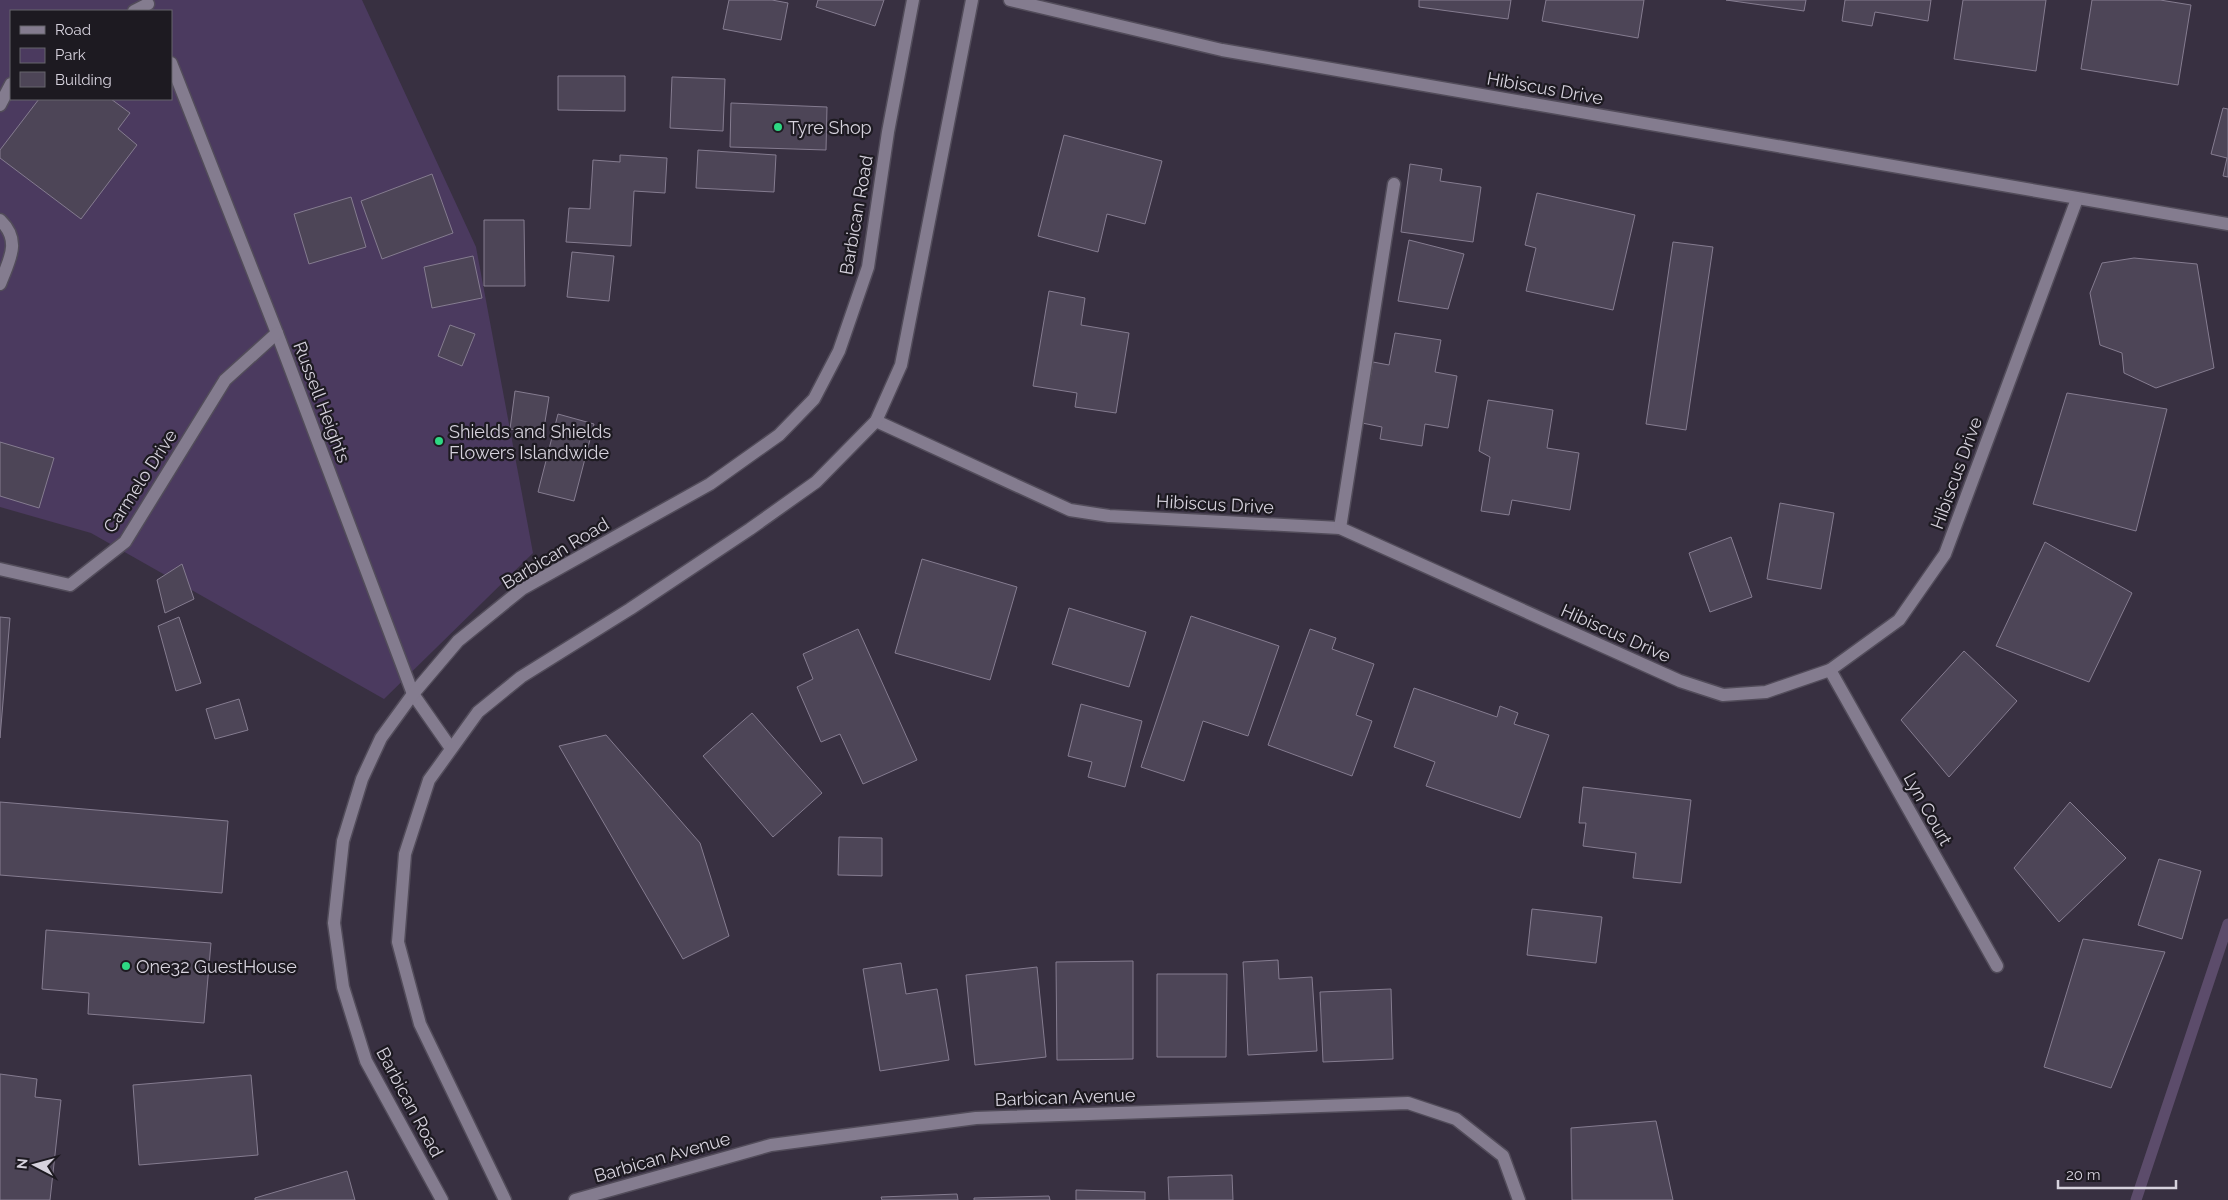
<svg xmlns="http://www.w3.org/2000/svg" width="2228" height="1200" font-family="Raleway,sans-serif">
  <rect width="100%" height="100%" fill="#383041"/>
  <path fill="#4b3a5f" fill-rule="evenodd" d="M0,0H362L476,247L533,553L384,699L91,533L0,507ZM11,11H171V99H11Z"/>
  <g fill="none" stroke-linecap="round" stroke-linejoin="round">
    <polyline stroke="#5c4c6b" stroke-width="11" points="2136,1200 2228,924"/>
  </g>
  <g fill="#4d4557" stroke="#857c90">
    <polygon points="729,0 772,0 788,3 781,40 723,29"/>
    <polygon points="818,0 884,0 875,26 816,7"/>
    <polygon points="1419,0 1511,0 1508,19 1419,7"/>
    <polygon points="1546,0 1644,0 1638,38 1542,21"/>
    <polygon points="1726,0 1806,0 1804,11"/>
    <polygon points="1845,0 1931,0 1928,21 1875,12 1872,26 1842,21"/>
    <polygon points="1963,0 2046,0 2036,71 1954,59"/>
    <polygon points="2092,0 2160,0 2191,5 2178,85 2081,69"/>
    <polygon points="558,76 625,76 625,111 558,110"/>
    <polygon points="672,77 725,79 723,131 670,128"/>
    <polygon points="39,99 111,99 130,113 118,129 137,145 81,219 0,158 0,150"/>
    <polygon points="731,103 827,107 826,150 730,147"/>
    <polygon points="2223,108 2228,109 2228,177 2223,176 2227,158 2211,154"/>
    <polygon points="1064,135 1162,161 1145,224 1107,214 1098,252 1038,236"/>
    <polygon points="698,150 776,155 774,192 696,188"/>
    <polygon points="620,155 667,158 665,193 634,191 631,246 566,242 569,208 590,209 593,160 620,162"/>
    <polygon points="1410,164 1442,169 1440,181 1481,187 1473,242 1401,232"/>
    <polygon points="432,174 453,233 382,259 361,201"/>
    <polygon points="1537,193 1635,215 1613,310 1526,291 1536,248 1525,245"/>
    <polygon points="351,197 366,247 309,264 294,214"/>
    <polygon points="484,220 524,220 525,286 484,286"/>
    <polygon points="1409,240 1464,254 1448,309 1398,301"/>
    <polygon points="1673,242 1713,247 1686,430 1646,424"/>
    <polygon points="572,252 614,256 609,301 567,297"/>
    <polygon points="473,256 482,298 432,308 424,267"/>
    <polygon points="2134,258 2197,264 2214,368 2156,388 2124,373 2122,353 2100,345 2090,293 2102,263"/>
    <polygon points="1049,291 1085,298 1081,325 1129,333 1116,413 1075,407 1077,393 1033,386"/>
    <polygon points="450,325 475,334 462,366 438,356"/>
    <polygon points="1395,333 1441,340 1435,372 1457,376 1448,428 1425,424 1422,446 1380,439 1382,427 1362,423 1373,362 1389,365"/>
    <polygon points="515,391 549,397 543,434 510,429"/>
    <polygon points="2067,393 2167,409 2136,531 2033,504"/>
    <polygon points="1488,400 1553,410 1547,448 1579,453 1570,510 1512,500 1509,515 1481,511 1490,457 1479,451"/>
    <polygon points="558,414 594,424 574,501 538,492"/>
    <polygon points="0,442 54,458 39,508 0,496"/>
    <polygon points="1780,503 1834,513 1821,589 1767,579"/>
    <polygon points="1731,537 1752,597 1710,612 1689,553"/>
    <polygon points="2045,542 2132,593 2089,682 1996,646"/>
    <polygon points="922,559 1017,587 990,680 895,653"/>
    <polygon points="182,564 194,599 165,613 157,580"/>
    <polygon points="1069,608 1146,632 1129,687 1052,664"/>
    <polygon points="1191,616 1279,646 1248,736 1203,721 1184,781 1141,767"/>
    <polygon points="0,617 10,618 0,738"/>
    <polygon points="179,617 201,683 176,691 158,626"/>
    <polygon points="858,629 917,760 863,784 840,734 821,742 797,687 813,679 803,654"/>
    <polygon points="1310,629 1336,638 1332,649 1374,664 1356,715 1372,721 1352,776 1268,745"/>
    <polygon points="1964,651 2017,701 1949,777 1901,720"/>
    <polygon points="1414,688 1497,717 1500,706 1518,713 1514,724 1549,735 1520,818 1426,786 1435,762 1394,747"/>
    <polygon points="239,699 248,730 215,739 206,709"/>
    <polygon points="1081,704 1142,721 1125,787 1088,777 1092,762 1068,756"/>
    <polygon points="752,713 822,793 773,837 703,756"/>
    <polygon points="606,735 700,843 729,936 683,959 559,746"/>
    <polygon points="1583,787 1691,800 1681,883 1633,878 1636,853 1583,846 1586,823 1579,823"/>
    <polygon points="0,802 228,821 222,893 0,875"/>
    <polygon points="2070,802 2126,858 2059,922 2014,868"/>
    <polygon points="839,837 882,838 882,876 838,875"/>
    <polygon points="2159,859 2201,871 2182,939 2138,925"/>
    <polygon points="1532,909 1602,917 1596,963 1527,955"/>
    <polygon points="46,930 211,943 204,1023 88,1014 89,993 42,989"/>
    <polygon points="2083,939 2165,952 2111,1088 2044,1067"/>
    <polygon points="1278,960 1279,979 1312,977 1317,1051 1248,1055 1243,962"/>
    <polygon points="1133,961 1133,1059 1057,1060 1056,962"/>
    <polygon points="901,963 906,994 937,989 949,1060 880,1071 863,969"/>
    <polygon points="1037,967 1046,1057 975,1065 966,975"/>
    <polygon points="1157,974 1227,974 1226,1057 1157,1057"/>
    <polygon points="1391,989 1393,1059 1323,1062 1320,992"/>
    <polygon points="0,1074 37,1079 35,1097 61,1100 50,1200 0,1200"/>
    <polygon points="251,1075 258,1155 139,1165 133,1085"/>
    <polygon points="1656,1121 1673,1200 1572,1200 1571,1128"/>
    <polygon points="347,1171 355,1200 255,1200 255,1198"/>
    <polygon points="1232,1175 1233,1200 1169,1200 1168,1177"/>
    <polygon points="1076,1190 1145,1192 1145,1200 1076,1200"/>
    <polygon points="957,1194 958,1200 882,1200 881,1197"/>
    <polygon points="1049,1196 1050,1200 974,1200 974,1198"/>
  </g>
  <g fill="none" stroke-linecap="round" stroke-linejoin="round">
    <g stroke="#524c5a" stroke-width="15">
      <g id="street">
        <polyline points="1010,0 1222,50 2228,224"/>
        <polyline points="134,11 148,4"/>
        <polyline points="171,63 277,333 413,694 450,747"/>
        <polyline points="0,105 11,84"/>
        <path d="M0,220C22,241 9,260 0,284"/>
        <polyline points="876,421 1070,510 1109,516 1340,528 1680,681 1723,695 1766,692 1830,670 1899,620 1945,554 2077,199"/>
        <polyline points="1340,528 1394,184"/>
        <polyline points="0,569 70,585 125,542 225,380 277,333"/>
        <polyline points="1830,670 1997,966"/>
        <polyline points="575,1200 771,1145 976,1118 1408,1103 1456,1119 1503,1156 1519,1200"/>
      </g>
    </g>
    <g stroke="#524c5a" stroke-width="15">
      <g id="secondary">
        <polyline points="442,1200 366,1061 343,987 334,923 343,841 362,779 381,738 413,694 458,641 522,589 710,484 779,435 814,399 839,351 868,267 888,132 913,0"/>
        <polyline points="505,1200 420,1024 398,942 405,854 429,780 478,712 521,677 630,609 750,529 816,482 876,421 901,365 972,0"/>
      </g>
    </g>
    <use href="#street" stroke="#847c8f" stroke-width="12"/>
    <use href="#secondary" stroke="#847c8f" stroke-width="12"/>
  </g>
  <g fill="#2ed883" stroke="#1d1a21" stroke-width="2">
    <circle cx="778" cy="127" r="5"/>
    <circle cx="439" cy="441" r="5"/>
    <circle cx="126" cy="966" r="5"/>
  </g>
  <g text-anchor="middle" dominant-baseline="central" stroke-width="4.5" stroke-linejoin="round" paint-order="stroke">
    <g font-size="18" fill="#d6d2dd" stroke="#1d1a21">
      <text transform="translate(1545 88) rotate(10)">Hibiscus Drive</text>
      <text transform="translate(856 215) rotate(-80)">Barbican Road</text>
      <text transform="translate(322 402) rotate(69)">Russell Heights</text>
      <text transform="translate(1956 473) rotate(-70)">Hibiscus Drive</text>
      <text transform="translate(140 481) rotate(-57)">Carmelo Drive</text>
      <text transform="translate(1215 504) rotate(3)">Hibiscus Drive</text>
      <text transform="translate(555 553) rotate(-31)">Barbican Road</text>
      <text transform="translate(1616 633) rotate(24)">Hibiscus Drive</text>
      <text transform="translate(1928 809) rotate(61)">Lyn Court</text>
      <text transform="translate(1065 1097) rotate(-2)">Barbican Avenue</text>
      <text transform="translate(410 1102) rotate(62)">Barbican Road</text>
      <text transform="translate(662 1157) rotate(-16)">Barbican Avenue</text>
    </g>
    <g font-size="18" fill="#d6d2dd" stroke="#1d1a21" text-anchor="start">
      <text x="788" y="127">Tyre Shop</text>
      <text x="449" y="431">Shields and Shields<tspan x="449" dy="21">Flowers Islandwide</tspan></text>
      <text x="136" y="966">One32 GuestHouse</text>
    </g>
  </g>
  <rect x="10" y="10" width="162" height="90" fill="#1d1a21" stroke="#67646c"/>
  <rect x="20" y="26" width="25" height="8" fill="#847c8f" stroke="#67646c"/>
  <text x="55" y="35" font-size="15" fill="#d6d2dd">Road</text>
  <rect x="20" y="48" width="25" height="15" fill="#4b3a5f" stroke="#67646c"/>
  <text x="55" y="60" font-size="15" fill="#d6d2dd">Park</text>
  <rect x="20" y="72" width="25" height="15" fill="#4d4557" stroke="#67646c"/>
  <text x="55" y="85" font-size="15" fill="#d6d2dd">Building</text>
  <g transform="translate(35 1165) rotate(276)" stroke="#1d1a21" stroke-width="4" paint-order="stroke">
  <path d="M0-4L9 19L0 12L-9 19Z" fill="#d6d2dd"/>
  <text y="-8" font-size="14" font-weight="bold" text-anchor="middle" fill="#d6d2dd">N</text>
  </g>
  <path d="M2058 1180v8h118v-8" fill="none" stroke="#d6d2dd" stroke-width="2.5"/>
  <text x="2066" y="1180" font-size="15" fill="#d6d2dd" stroke="#1d1a21" stroke-width="4" paint-order="stroke">20 m</text>
</svg>
